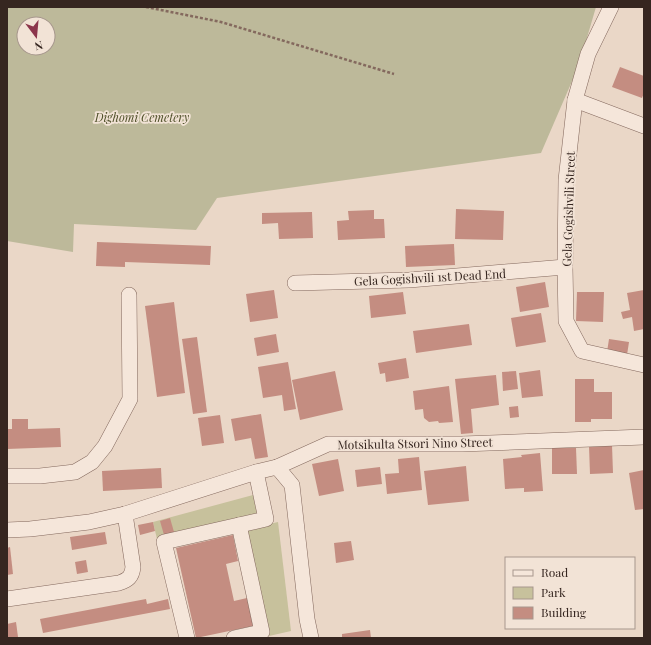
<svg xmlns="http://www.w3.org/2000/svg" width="651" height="645" font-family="'Playfair Display',serif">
  <rect width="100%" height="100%" fill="#ead7c7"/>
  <g fill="#c7c19c">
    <polygon points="253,495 258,515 157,539 153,522"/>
    <polygon points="278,522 291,631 269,636 246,532 247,529"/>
  </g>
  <path fill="#bdb99a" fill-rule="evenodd" d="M7,7H596L579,65L541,153L217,198L196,230L74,224L73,252L7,241ZM24,24H48V48H24Z"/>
  <g fill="#c48d81">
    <polygon points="620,67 644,76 644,93 642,98 612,87"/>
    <polygon points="456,209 504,211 503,240 455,239"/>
    <polygon points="374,210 374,219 384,219 385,238 338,240 337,221 349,220 348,211"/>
    <polygon points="312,212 313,238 279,239 278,223 262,224 262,213"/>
    <polygon points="97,242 211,246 210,265 125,262 125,267 96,266"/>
    <polygon points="454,244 455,265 406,267 405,246"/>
    <polygon points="545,282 549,307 520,312 516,287"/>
    <polygon points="274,290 278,318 250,322 246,294"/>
    <polygon points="644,290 644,329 634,331 632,317 623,319 621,312 630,310 627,293"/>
    <polygon points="403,292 406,314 371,318 369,296"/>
    <polygon points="577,292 604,292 603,322 576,321"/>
    <polygon points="174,302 185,393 157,397 145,306"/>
    <polygon points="541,313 546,342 516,347 511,318"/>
    <polygon points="469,324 472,345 416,353 413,331"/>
    <polygon points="276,334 279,352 257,356 254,338"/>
    <polygon points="197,337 207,412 193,414 182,339"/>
    <polygon points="609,339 629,342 627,355 607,352"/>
    <polygon points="406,358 409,378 386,382 385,373 380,374 378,363"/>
    <polygon points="288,362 296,409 284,411 282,395 263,398 258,367"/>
    <polygon points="540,370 543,396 522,398 519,373"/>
    <polygon points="335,371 343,410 300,420 292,380"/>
    <polygon points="516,371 518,389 503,391 502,372"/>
    <polygon points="496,375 499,405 471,409 473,433 461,434 455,379"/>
    <polygon points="575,379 594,379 594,392 612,392 612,419 591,419 591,422 575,422"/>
    <polygon points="449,386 453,422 439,423 438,421 429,422 424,418 423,409 415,410 413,391"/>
    <polygon points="518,406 519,417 510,418 509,407"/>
    <polygon points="261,414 268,457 255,459 251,438 235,441 231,419"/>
    <polygon points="220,415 224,443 202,446 198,418"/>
    <polygon points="12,419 28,419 28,429 60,428 61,447 7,449 7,429 12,429"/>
    <polygon points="612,445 613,473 590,474 589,446"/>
    <polygon points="552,448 576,448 577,474 552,474"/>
    <polygon points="540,453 543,491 524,492 524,488 505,489 503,459 522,457 521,455"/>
    <polygon points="419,457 422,490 387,494 385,474 399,473 398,459"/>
    <polygon points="338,459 344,491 319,496 312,464"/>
    <polygon points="466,466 469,501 428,505 424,471"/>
    <polygon points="380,467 382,484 357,487 355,470"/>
    <polygon points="161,468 162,488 103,491 102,471"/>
    <polygon points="644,470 644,509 635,510 629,473"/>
    <polygon points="170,518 174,532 164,535 160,521"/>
    <polygon points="153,522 155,531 140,535 138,525"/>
    <polygon points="105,532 107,544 72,550 70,537"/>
    <polygon points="233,535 238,561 226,564 234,601 247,598 253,626 196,638 176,548"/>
    <polygon points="351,541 354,560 336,563 334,543"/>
    <polygon points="10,547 13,574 7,575 7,548"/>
    <polygon points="86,560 88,572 77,574 75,562"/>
    <polygon points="146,599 147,604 168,599 170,609 43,633 40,619"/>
    <polygon points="16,622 18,637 7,638 7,624"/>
    <polygon points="370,630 371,638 342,638 342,634"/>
  </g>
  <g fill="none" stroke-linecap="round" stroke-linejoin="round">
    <g stroke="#84695e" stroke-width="16">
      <g id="minor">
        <polyline points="611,7 588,54 575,100 566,180 565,267 566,321 582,351 644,365"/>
        <polyline points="575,100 644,126"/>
        <polyline points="295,283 409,280 565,267"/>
        <polyline points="277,467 292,485 307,619 311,638"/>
        <polyline points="7,476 40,476 75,472 92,462 105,446 130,399 129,295"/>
        <polyline points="7,530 30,529 89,522 125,514 256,472 277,467 328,444 462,444 644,437"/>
        <path d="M7,599L119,583C128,580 132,577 133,567L125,514"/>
        <polyline points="187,638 164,542 266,519 256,472"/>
        <polyline points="234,638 262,632 239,525"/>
      </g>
    </g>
    <polyline stroke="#84695e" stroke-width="2.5" stroke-dasharray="3 2" stroke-linecap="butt" points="146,7 221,22 394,74"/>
    <use href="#minor" stroke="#f5e6da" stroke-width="15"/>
  </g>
  <g text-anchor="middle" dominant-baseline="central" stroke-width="3.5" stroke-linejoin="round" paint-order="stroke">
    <g font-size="12" font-style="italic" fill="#4f5029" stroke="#f2e3d6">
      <text x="142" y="117">Dighomi Cemetery</text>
    </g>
    <g font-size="12" fill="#362620" stroke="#f2e3d6">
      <text transform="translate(568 209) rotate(-88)">Gela Gogishvili Street</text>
      <text transform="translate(430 277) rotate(-3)">Gela Gogishvili 1st Dead End</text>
      <text transform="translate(415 443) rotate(-1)">Motsikulta Stsori Nino Street</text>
    </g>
  </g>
  <rect width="651" height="645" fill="none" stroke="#362620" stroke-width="16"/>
  <rect x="505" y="557" width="130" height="72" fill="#f2e3d6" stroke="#a7978d"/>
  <rect x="513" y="570" width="20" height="6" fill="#f5e6da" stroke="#a7978d"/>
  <text x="541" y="577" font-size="12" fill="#362620">Road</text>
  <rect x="513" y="587" width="20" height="12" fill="#c7c19c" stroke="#a7978d"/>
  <text x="541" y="597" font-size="12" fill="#362620">Park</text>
  <rect x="513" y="607" width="20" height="12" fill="#c48d81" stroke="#a7978d"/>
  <text x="541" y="617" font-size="12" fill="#362620">Building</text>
  <g transform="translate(36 36) rotate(164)"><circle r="19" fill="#f2e3d6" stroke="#a7978d"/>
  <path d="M0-3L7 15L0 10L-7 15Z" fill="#8c354b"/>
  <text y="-6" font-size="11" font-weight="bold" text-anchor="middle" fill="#362620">N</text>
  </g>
</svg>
